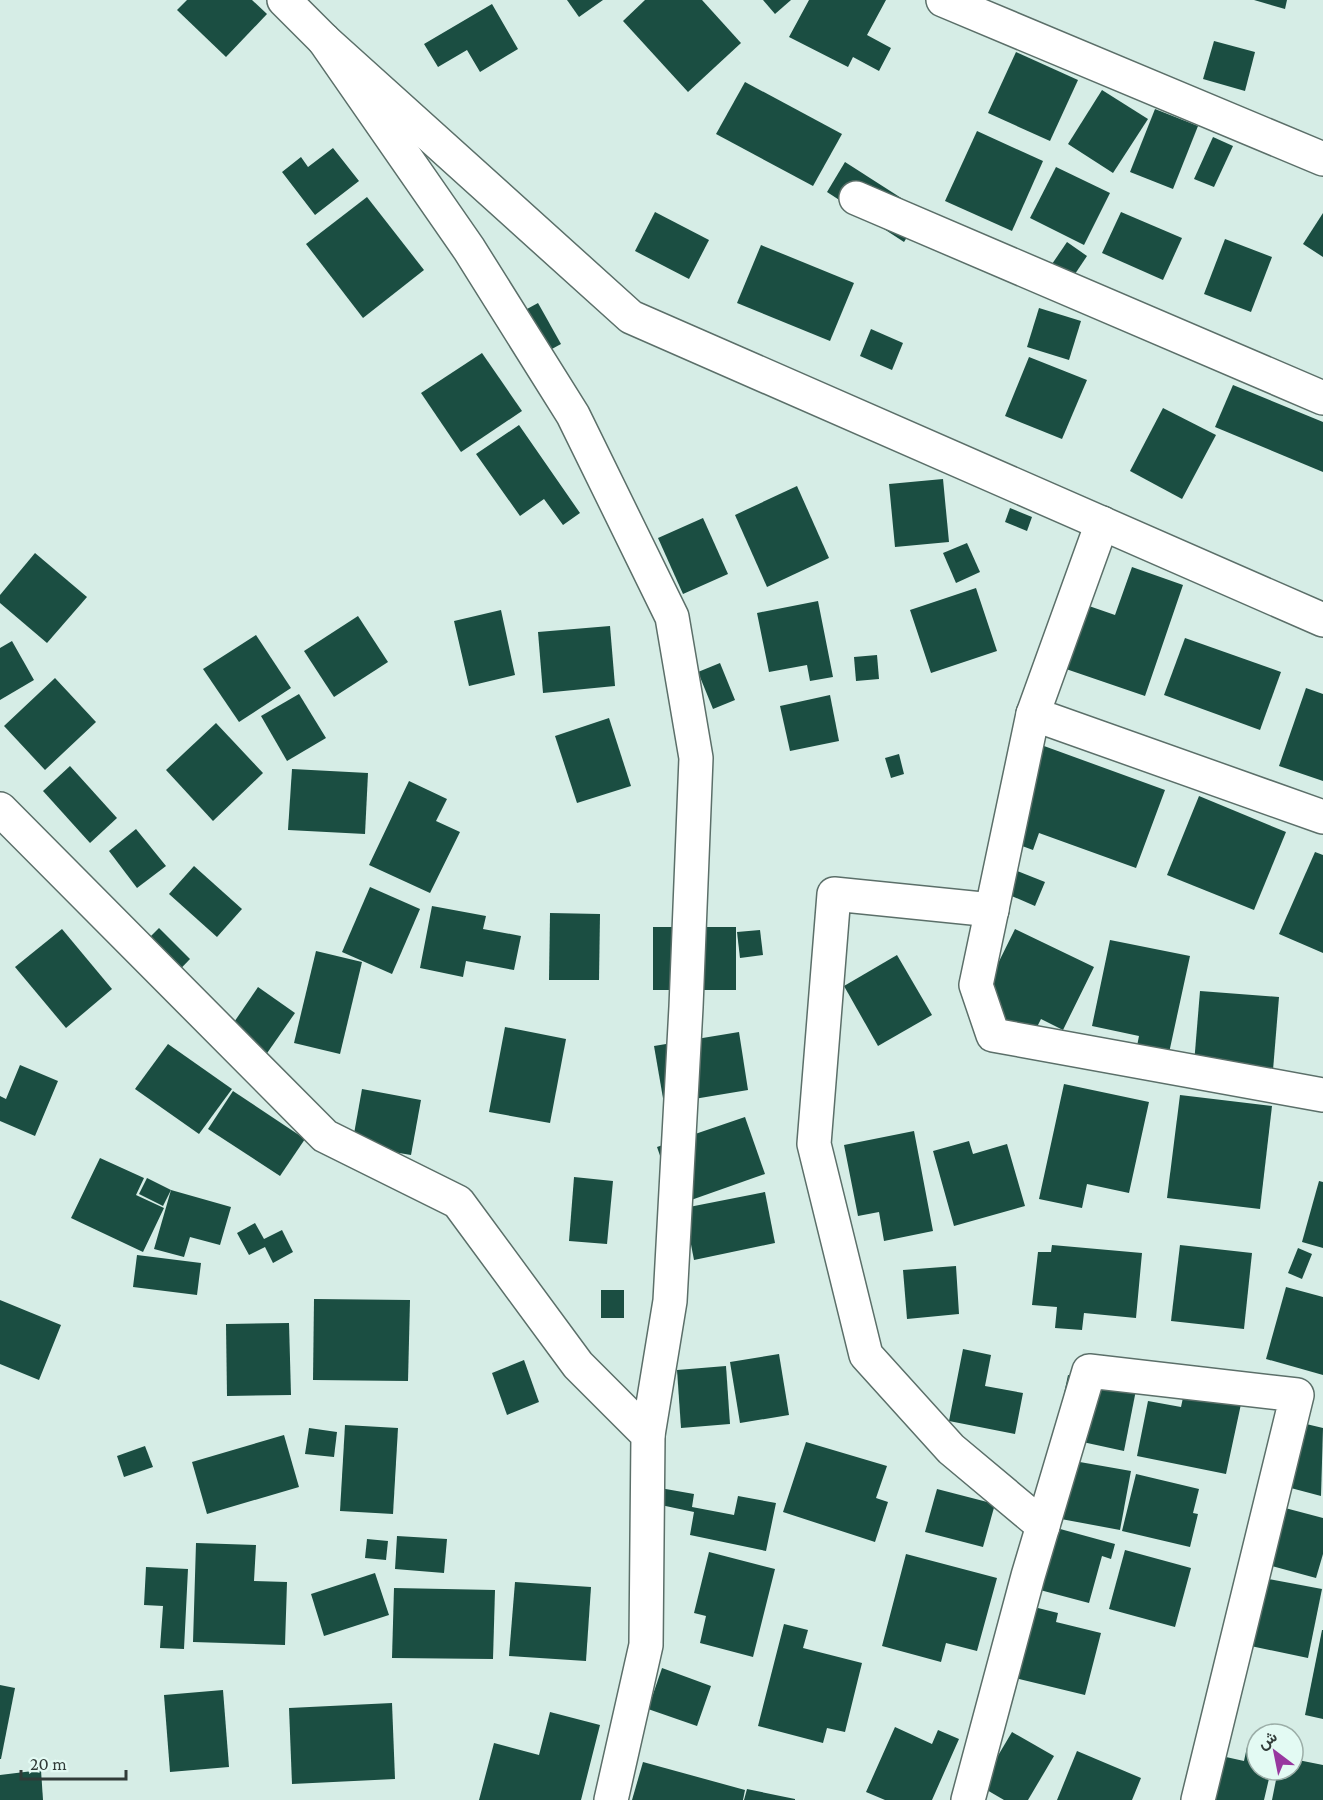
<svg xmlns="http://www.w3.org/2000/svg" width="1323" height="1800" font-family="'Crimson Pro',Vazirmatn,serif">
  <rect width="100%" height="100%" fill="#d6ede6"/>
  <g fill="#1b4e42">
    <polygon points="187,0 252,0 267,14 226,57 177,10"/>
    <polygon points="567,0 603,0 579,17"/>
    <polygon points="645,0 702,0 741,43 688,92 623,21"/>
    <polygon points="763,0 791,0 775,14"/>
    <polygon points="809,0 886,0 867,35 891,48 879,71 853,57 848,67 789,37"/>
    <polygon points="1254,0 1287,0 1285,9"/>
    <polygon points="492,4 518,49 480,72 467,50 438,67 424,44"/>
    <polygon points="1214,41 1255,52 1245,91 1203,79"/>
    <polygon points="1016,52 1078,80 1050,141 988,113"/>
    <polygon points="745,82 842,134 813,186 716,134"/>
    <polygon points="1102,90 1148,119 1113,173 1068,144"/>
    <polygon points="1155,109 1198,126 1173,189 1130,172"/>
    <polygon points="977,131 1043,161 1012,231 945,201"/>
    <polygon points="1213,137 1233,146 1214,187 1194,179"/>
    <polygon points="333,148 359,181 315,215 282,172 301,157 308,167"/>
    <polygon points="845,162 923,212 904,242 827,192"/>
    <polygon points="1056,167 1110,193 1084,245 1030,218"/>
    <polygon points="367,197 424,270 363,318 306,244"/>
    <polygon points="655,212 709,240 689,279 635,251"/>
    <polygon points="1121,212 1182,238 1163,280 1102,253"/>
    <polygon points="1323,213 1323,257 1303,244"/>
    <polygon points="1225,239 1272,257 1251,312 1204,294"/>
    <polygon points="1067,242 1087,256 1071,280 1050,267"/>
    <polygon points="761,245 854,283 830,341 737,303"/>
    <polygon points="538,303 561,344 539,356 516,315"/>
    <polygon points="1039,308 1081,321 1069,360 1027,347"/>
    <polygon points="871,329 903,343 892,370 860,356"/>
    <polygon points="482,353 522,411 461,452 421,393"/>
    <polygon points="1029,357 1087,380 1062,439 1005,416"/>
    <polygon points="1233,385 1323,422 1323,472 1215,427"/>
    <polygon points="1163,408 1216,435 1182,499 1130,471"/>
    <polygon points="519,425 580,513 563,525 544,499 520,516 476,454"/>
    <polygon points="943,479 949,542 895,547 889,484"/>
    <polygon points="797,486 829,558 767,587 735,515"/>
    <polygon points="1010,508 1032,517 1027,531 1005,522"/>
    <polygon points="703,518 728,574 683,594 658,538"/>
    <polygon points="967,543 980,572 956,583 943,553"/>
    <polygon points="35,553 87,597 47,643 0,603 0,595"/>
    <polygon points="1132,567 1183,585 1145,696 1066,669 1089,606 1115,615"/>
    <polygon points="976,588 997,651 931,673 910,610"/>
    <polygon points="818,601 833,677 810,681 807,665 769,672 757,613"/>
    <polygon points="501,610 515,675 469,686 454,621"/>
    <polygon points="358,616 388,662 334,697 304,651"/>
    <polygon points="610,626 615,686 543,693 538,632"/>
    <polygon points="256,635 291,688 239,722 203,669"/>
    <polygon points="1185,638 1281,672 1260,730 1164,695"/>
    <polygon points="12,641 34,680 0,700 0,648"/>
    <polygon points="877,655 879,679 856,681 854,657"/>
    <polygon points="720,663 735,700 713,709 698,672"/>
    <polygon points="55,678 96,722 45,770 4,726"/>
    <polygon points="1306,688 1323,694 1323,781 1279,766"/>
    <polygon points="299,694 326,738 287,761 261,716"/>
    <polygon points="830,695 839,741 790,751 780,706"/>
    <polygon points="609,718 631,786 577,803 555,736"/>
    <polygon points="216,723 263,773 213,821 166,770"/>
    <polygon points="1044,746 1165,790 1136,868 1039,833 1033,850 1009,841"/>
    <polygon points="899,754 904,774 891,778 885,758"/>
    <polygon points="70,766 117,818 90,843 43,791"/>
    <polygon points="292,769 368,773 365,834 288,830"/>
    <polygon points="409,781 447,799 436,821 460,832 430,893 369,865"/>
    <polygon points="1199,796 1286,832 1254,910 1167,875"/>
    <polygon points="136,829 166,866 137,888 109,851"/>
    <polygon points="1315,852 1323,855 1323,953 1279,934"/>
    <polygon points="194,866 242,909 217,937 169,894"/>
    <polygon points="1010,868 1045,882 1035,906 1000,891"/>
    <polygon points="370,887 420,909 392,974 342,952"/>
    <polygon points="432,906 486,916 483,929 521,936 514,970 466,961 463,977 420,968"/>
    <polygon points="550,913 600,914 599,980 549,980"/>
    <rect x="653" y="927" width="83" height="63"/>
    <polygon points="159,928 190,959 166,984 135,952"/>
    <polygon points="62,929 112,989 66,1028 15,967"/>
    <polygon points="1015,929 1094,967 1063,1030 1041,1019 1033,1035 976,1008"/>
    <polygon points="760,930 763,955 740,958 737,932"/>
    <polygon points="1110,940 1190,956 1169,1053 1137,1046 1139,1036 1092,1026"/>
    <polygon points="316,951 362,962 340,1054 294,1043"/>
    <polygon points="897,955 932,1015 878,1046 844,986"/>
    <polygon points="258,987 295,1013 263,1059 226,1034"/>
    <polygon points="1200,991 1279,997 1273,1070 1194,1064"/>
    <polygon points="505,1027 566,1039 550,1123 489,1112"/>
    <polygon points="739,1032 748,1090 664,1104 654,1046"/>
    <polygon points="168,1044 232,1089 199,1134 135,1089"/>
    <polygon points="20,1065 58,1081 35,1136 0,1121 0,1096 6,1099"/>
    <polygon points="1064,1084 1149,1102 1129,1193 1087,1184 1082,1208 1039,1199"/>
    <polygon points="362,1089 421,1100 411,1155 352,1145"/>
    <polygon points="233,1091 305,1139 280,1176 208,1129"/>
    <polygon points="1180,1095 1272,1106 1260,1209 1167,1198"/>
    <polygon points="745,1117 765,1174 677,1205 657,1147"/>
    <polygon points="914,1131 933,1231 884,1241 879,1212 858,1216 844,1145"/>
    <polygon points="969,1141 973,1154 1007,1144 1025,1206 954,1226 933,1151"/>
    <polygon points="100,1158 144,1178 136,1195 164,1208 143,1252 71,1218"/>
    <polygon points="574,1177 613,1181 607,1244 569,1241"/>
    <polygon points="147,1178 171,1190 163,1206 139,1194"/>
    <polygon points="1319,1181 1323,1182 1323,1248 1302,1242"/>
    <polygon points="171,1190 231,1207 220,1245 190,1237 184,1257 154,1249"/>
    <polygon points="765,1192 775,1243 694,1260 684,1208"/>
    <polygon points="255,1223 264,1239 282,1230 293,1252 273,1263 265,1247 249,1255 237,1233"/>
    <polygon points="1052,1245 1142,1253 1136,1318 1084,1313 1082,1330 1055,1328 1057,1307 1032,1305 1038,1252 1051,1252"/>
    <polygon points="1180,1245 1252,1253 1244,1329 1171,1321"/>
    <polygon points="1298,1248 1312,1254 1302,1279 1288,1273"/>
    <polygon points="137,1255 201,1263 197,1295 133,1287"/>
    <polygon points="956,1266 959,1314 907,1319 903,1270"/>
    <polygon points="1286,1287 1323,1297 1323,1375 1266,1359"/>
    <rect x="601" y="1290" width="23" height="28"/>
    <polygon points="314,1299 410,1300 408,1381 313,1380"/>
    <polygon points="0,1300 61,1325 39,1380 0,1364"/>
    <polygon points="289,1323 291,1395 227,1396 226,1324"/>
    <polygon points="963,1349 991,1355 985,1386 1023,1393 1015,1434 949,1421"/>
    <polygon points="779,1354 789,1415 740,1423 730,1362"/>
    <polygon points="524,1360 539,1402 507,1415 492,1373"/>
    <polygon points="726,1366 730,1424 681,1428 677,1370"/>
    <polygon points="1068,1375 1136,1390 1124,1451 1055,1436"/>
    <polygon points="1184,1393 1241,1404 1226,1474 1137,1456 1148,1401 1181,1407"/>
    <polygon points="1281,1418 1323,1428 1321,1496 1264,1481"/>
    <polygon points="345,1425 398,1428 393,1514 340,1511"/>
    <polygon points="309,1428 337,1432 334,1457 305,1454"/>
    <polygon points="284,1435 299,1487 207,1514 192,1462"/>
    <polygon points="806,1442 887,1466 876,1498 888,1502 875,1542 783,1512"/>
    <polygon points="145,1446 153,1467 124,1477 117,1456"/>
    <polygon points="1057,1458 1131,1471 1120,1530 1045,1516"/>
    <polygon points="1136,1474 1199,1489 1193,1513 1198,1514 1190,1547 1122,1531"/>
    <polygon points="660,1488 694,1494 692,1507 734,1515 738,1496 776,1503 766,1551 690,1535 694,1512 656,1504"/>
    <polygon points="937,1489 995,1504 983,1547 925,1532"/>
    <polygon points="1262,1502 1323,1518 1323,1554 1316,1578 1246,1559"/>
    <polygon points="1042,1524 1115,1544 1111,1559 1102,1556 1089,1603 1025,1586"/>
    <polygon points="397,1536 447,1539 444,1573 395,1569"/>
    <polygon points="367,1539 388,1541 386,1560 365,1558"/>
    <polygon points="196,1543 256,1545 254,1581 287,1582 285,1645 193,1642"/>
    <polygon points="1125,1550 1191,1568 1175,1627 1109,1609"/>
    <polygon points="709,1552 775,1569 753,1657 700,1643 706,1616 694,1613"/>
    <polygon points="906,1554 997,1578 977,1651 946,1643 941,1662 882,1646"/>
    <polygon points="146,1567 188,1569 184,1649 160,1648 163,1606 144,1605"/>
    <polygon points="375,1573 389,1615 324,1636 311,1594"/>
    <polygon points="1241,1574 1322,1589 1308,1658 1227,1641"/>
    <polygon points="515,1582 591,1587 586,1661 509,1656"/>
    <polygon points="394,1588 495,1590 493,1659 392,1658"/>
    <polygon points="1022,1604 1058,1613 1056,1622 1101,1633 1085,1695 1003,1675"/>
    <polygon points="784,1624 808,1630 803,1648 862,1663 845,1732 827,1728 823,1743 758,1726"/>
    <polygon points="1322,1630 1323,1630 1323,1719 1305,1715"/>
    <polygon points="662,1668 711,1686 697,1726 648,1709"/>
    <polygon points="0,1685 15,1688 1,1759 0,1759"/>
    <polygon points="223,1690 229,1767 170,1772 164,1695"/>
    <polygon points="392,1703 395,1779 292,1784 289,1708"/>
    <polygon points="550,1712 600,1725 581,1800 479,1800 494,1743 539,1755"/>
    <polygon points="895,1727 932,1744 938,1730 959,1739 932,1800 885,1800 866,1792"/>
    <polygon points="1012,1732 1054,1756 1028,1800 1004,1800 980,1786"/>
    <polygon points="1247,1747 1257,1749 1257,1770 1271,1770 1264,1800 1206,1800 1217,1755 1244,1761"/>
    <polygon points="1077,1751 1141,1778 1132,1800 1057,1800"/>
    <polygon points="1293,1759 1323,1765 1323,1800 1272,1800 1278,1770 1293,1770"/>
    <polygon points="643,1762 745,1790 743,1800 632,1800"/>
    <polygon points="41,1770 43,1800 0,1800 0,1775"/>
    <polygon points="747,1789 795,1799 795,1800 744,1800"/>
  </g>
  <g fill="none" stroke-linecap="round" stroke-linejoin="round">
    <g stroke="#5b6f69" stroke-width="36">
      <g id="minor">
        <polyline points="284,0 324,40 631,317 1323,620"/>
        <polyline points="943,0 1323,159"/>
        <polyline points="324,40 469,249 573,415 672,617 696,758 686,1007 670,1301 648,1435"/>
        <polyline points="856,198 1323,398"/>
        <polyline points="1102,523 1033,714 1323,817"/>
        <polyline points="1033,714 976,985 993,1035 1323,1095"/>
        <polyline points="0,809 325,1136 458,1202 578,1365 648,1435 646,1645 611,1800"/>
        <polyline points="992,910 834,894 814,1144 866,1355 951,1449 1043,1526"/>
        <polyline points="968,1800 1028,1576 1089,1371 1297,1395 1198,1800"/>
      </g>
    </g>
    <use href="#minor" stroke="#fff" stroke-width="33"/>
  </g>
  <g transform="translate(1275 1752) rotate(328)"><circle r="28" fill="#e3faf3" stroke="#9caea8" stroke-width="1.5"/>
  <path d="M0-4.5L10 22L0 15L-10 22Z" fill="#98379f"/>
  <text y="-9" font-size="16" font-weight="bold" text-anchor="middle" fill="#313b38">ش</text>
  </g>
  <path d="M21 1770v9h105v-9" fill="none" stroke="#313b38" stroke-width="3"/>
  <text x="30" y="1770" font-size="18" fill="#313b38" stroke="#e3faf3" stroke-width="4.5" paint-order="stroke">20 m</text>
</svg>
